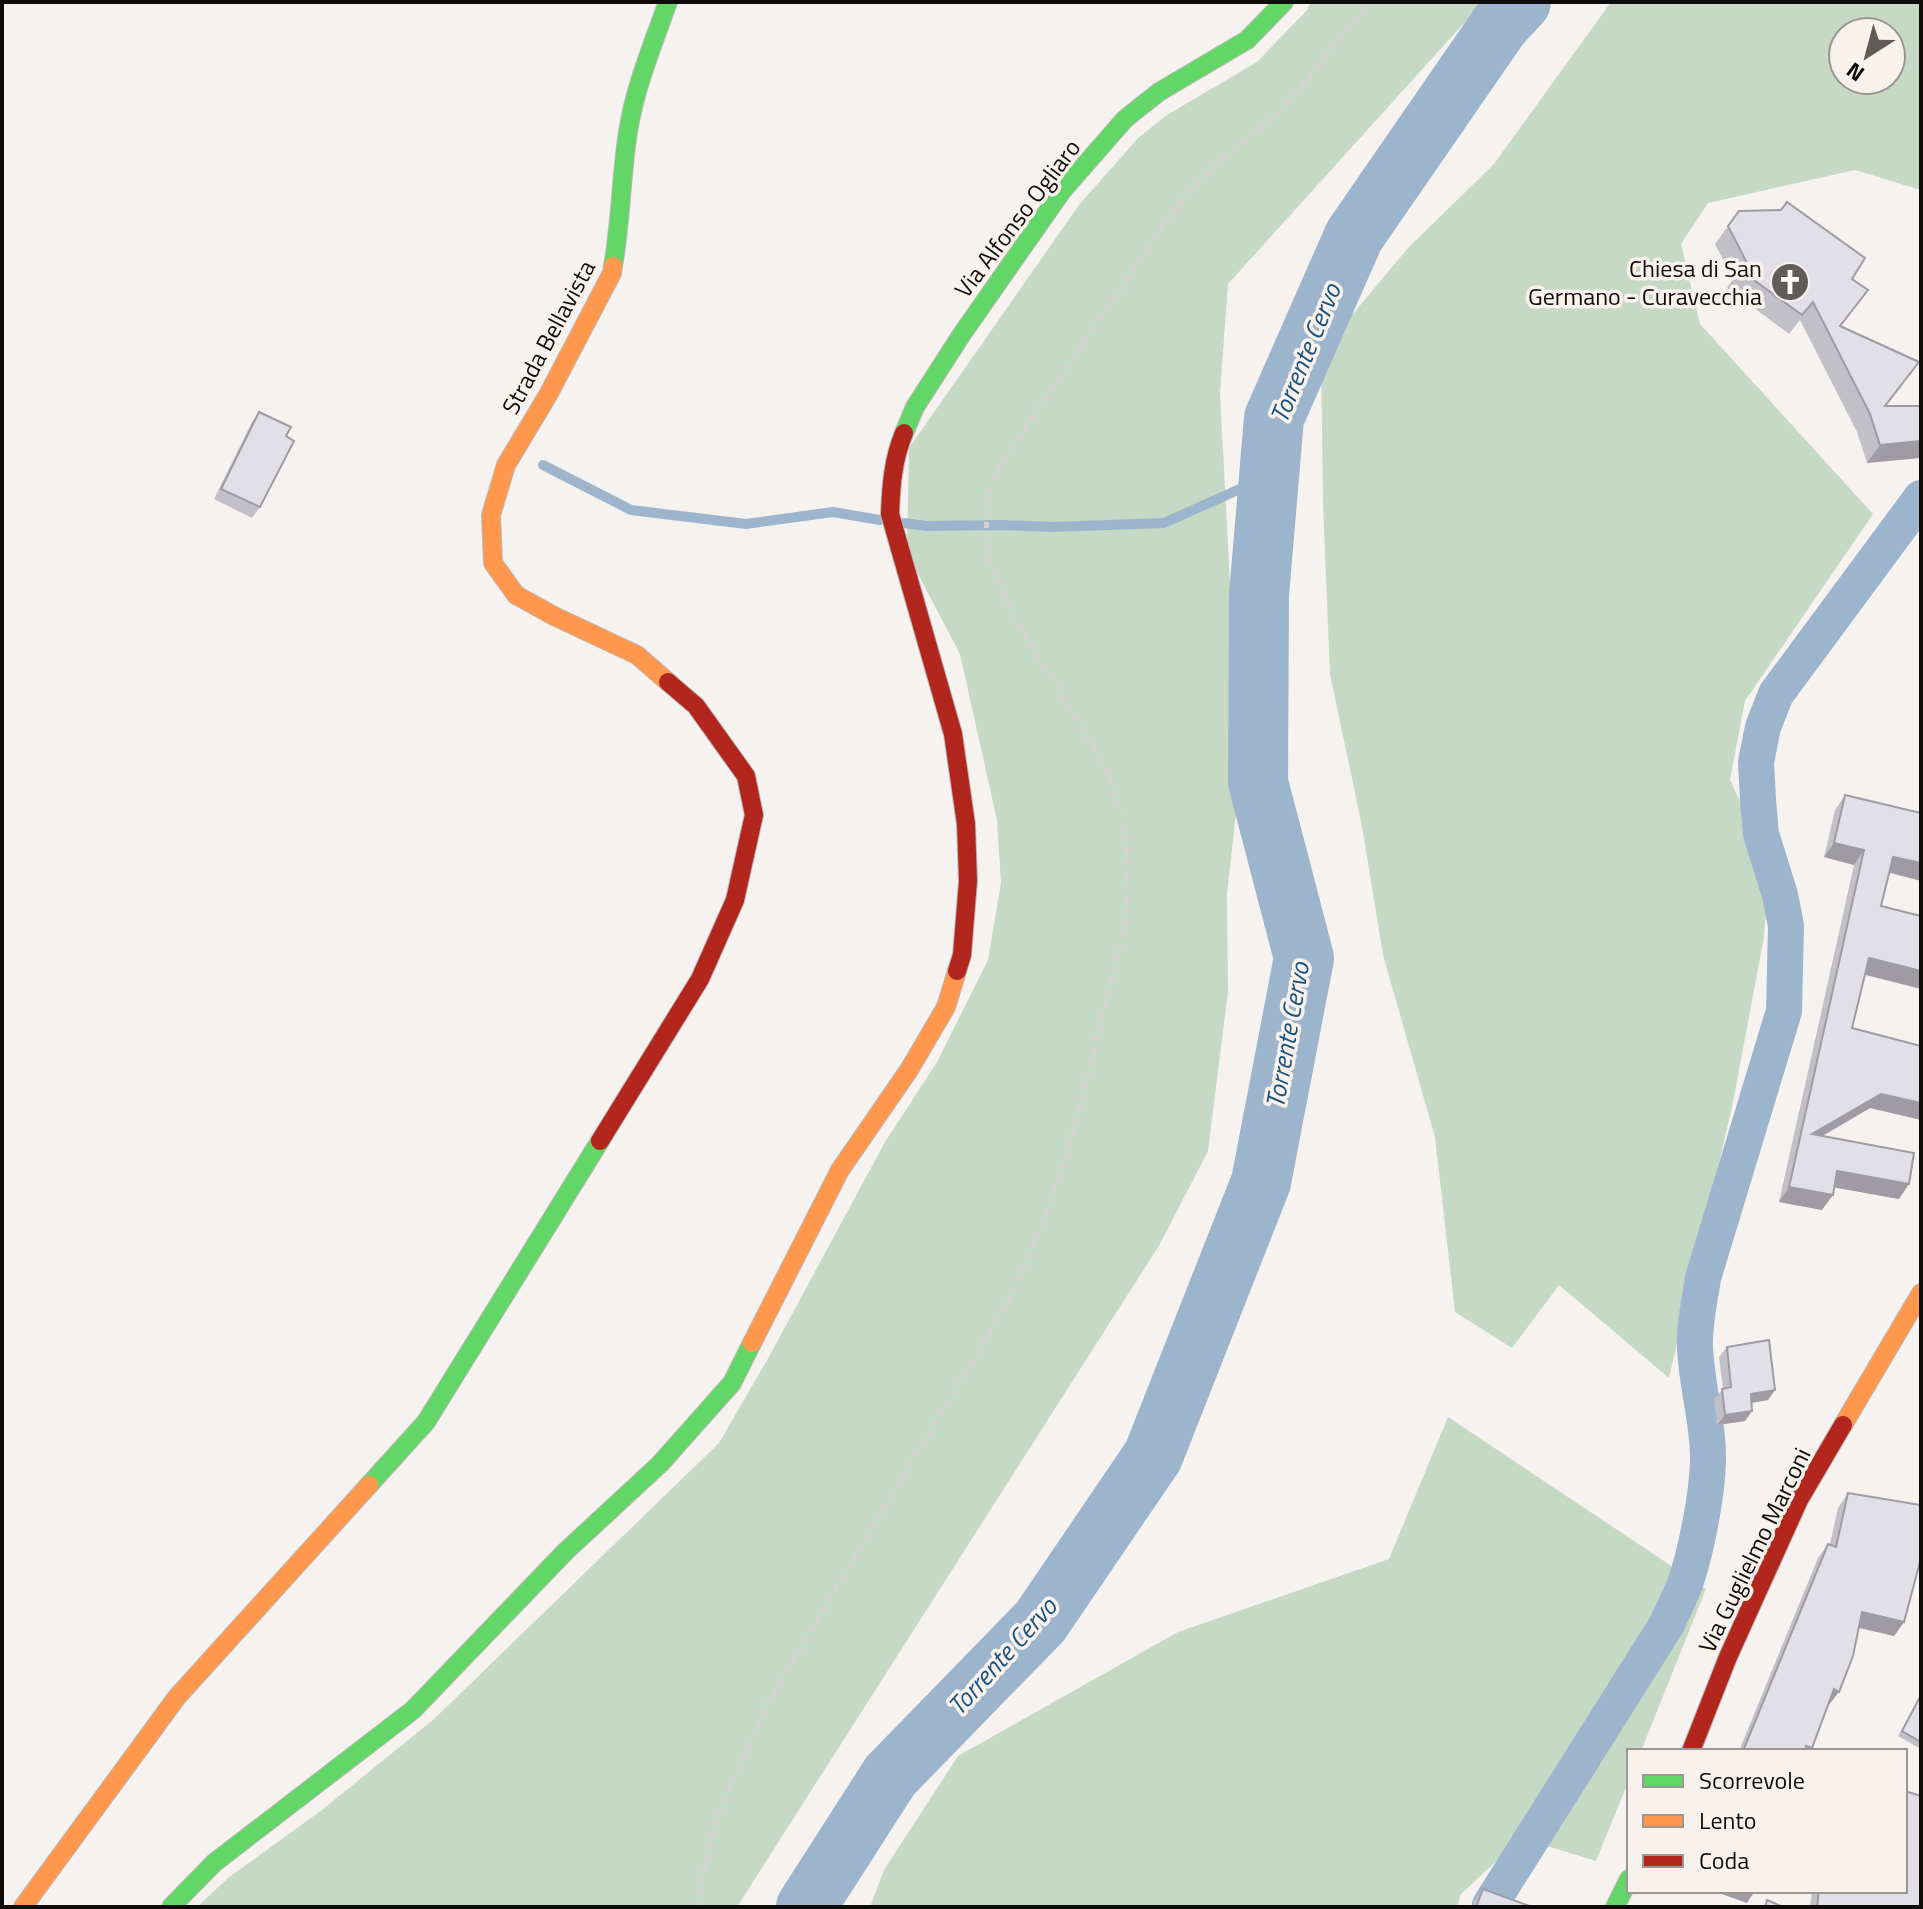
<svg xmlns="http://www.w3.org/2000/svg" width="1923" height="1909" font-family="'Titillium Web',sans-serif">
  <rect width="100%" height="100%" fill="#f6f2ef"/>
  <g fill="#c5d9c5" fill-rule="evenodd">
    <polygon points="1311,2 1483,2 1228,284 1220,393 1230,583 1244,742 1227,894 1228,992 1208,1151 1160,1244 737,1907 197,1907 228,1878 322,1810 434,1719 719,1443 770,1355 885,1142 937,1062 988,960 1001,883 997,820 960,654 907,553 909,448 1079,205 1138,138 1167,115 1257,62 1307,10"/>
    <path d="M1611,2H1921V190L1855,170L1708,203L1681,244L1700,324L1873,514L1745,701L1730,780L1769,863L1764,937L1732,1107L1669,1378L1559,1285L1512,1348L1455,1312L1435,1137L1383,955L1362,826L1330,674L1323,503L1321,352L1408,248L1494,164ZM1843,32H1891V80H1843Z"/>
    <polygon points="1448,1417 1706,1589 1641,1751 1629,1751 1629,1780 1596,1861 1521,1838 1461,1894 1457,1907 870,1907 884,1870 958,1756 1178,1632 1389,1559"/>
  </g>
  <g fill="none" stroke-linecap="round" stroke-linejoin="round">
    <g stroke="#9db5cc" stroke-width="10">
      <polyline points="543,465 631,510 746,524 833,512 880,520"/>
      <polyline points="904,523 926,526 1002,525 1052,527 1164,523 1269,476"/>
    </g>
    <path stroke="#9db5cc" stroke-width="36" d="M1490,1905L1667,1624C1673,1610 1680,1597 1685,1584C1696,1552 1707,1496 1708,1462C1709,1423 1696,1385 1695,1346C1694,1323 1700,1300 1703,1278L1784,1011L1786,926L1780,895L1761,834L1758,800L1756,762L1763,727L1776,694L1921,498"/>
    <polyline stroke="#9db5cc" stroke-width="60" points="806,1907 890,1776 1040,1622 1153,1456 1261,1182 1304,958 1258,782 1259,595 1274,418 1354,236 1499,26 1521,2"/>
    <g stroke="#bcb9b6" stroke-width="20">
      <g id="fast">
        <path d="M613,266C621,222 621,176 628,132C635,87 653,44 668,2"/>
        <polyline points="904,433 915,407 962,334 1062,191 1125,119 1159,92 1247,40 1284,2"/>
        <polyline points="369,1485 426,1422 600,1141"/>
        <polyline points="171,1907 214,1863 413,1710 566,1551 660,1464 732,1383 752,1343"/>
        <polyline points="1615,1907 1629,1879"/>
      </g>
    </g>
    <g stroke="#bcb9b6" stroke-width="20">
      <g id="slow">
        <polyline points="613,266 612,273 548,395 506,465 491,515 493,563 516,595 554,616 637,655 668,682"/>
        <polyline points="752,1343 840,1170 909,1070 946,1007 957,971"/>
        <polyline points="1843,1425 1921,1293"/>
        <polyline points="23,1907 177,1697 369,1485"/>
      </g>
    </g>
    <g stroke="#bcb9b6" stroke-width="20">
      <g id="jam">
        <path d="M904,433C893,459 891,486 890,514L953,734L966,824L968,881L962,955L957,971"/>
        <polyline points="600,1141 700,979 735,900 754,815 746,776 696,706 668,682"/>
        <polyline points="1691,1751 1728,1657 1799,1500 1843,1425"/>
      </g>
    </g>
    <polyline stroke="#d5d3d2" stroke-width="5" stroke-dasharray="6 6" stroke-linecap="butt" points="696,1907 716,1819 769,1701 1010,1298 1043,1223 1070,1145 1127,917 1126,835 1106,769 1011,611 987,554 986,503 997,470 1176,207 1220,162 1283,109 1370,2"/>
    <use href="#fast" stroke="#63d668" stroke-width="18"/>
    <use href="#slow" stroke="#ff974d" stroke-width="18"/>
    <use href="#jam" stroke="#b3261e" stroke-width="18"/>
  </g>
  <g fill="#c2c0c7">
    <polygon points="1739,211 1852,279 1841,326 1919,362 1886,406 1921,406 1867,463 1857,432 1800,320 1789,334 1727,288 1733,279 1715,244"/>
    <polygon points="259,412 260,507 252,518 214,499 252,422"/>
    <polygon points="1845,795 1889,873 1852,1028 1870,1108 1823,1136 1899,1199 1834,1187 1822,1210 1779,1202 1854,865 1824,857 1835,810"/>
    <polygon points="1727,1347 1768,1400 1752,1403 1752,1411 1745,1421 1717,1425 1714,1399 1723,1389 1719,1357"/>
    <polygon points="1848,1493 1904,1622 1894,1636 1859,1628 1810,1751 1739,1751 1818,1558 1828,1544 1830,1544 1838,1508"/>
    <polygon points="1921,1695 1921,1749 1898,1736"/>
    <polygon points="1483,1889 1532,1907 1473,1907 1475,1900"/>
    <polygon points="1812,1891 1905,1891 1921,1907 1810,1907"/>
  </g>
  <g fill="#9e9ca2">
    <polygon points="1921,441 1921,458 1867,463 1880,445"/>
    <polygon points="1834,843 1864,850 1854,865 1824,857"/>
    <polygon points="1893,857 1921,863 1921,881 1883,871"/>
    <polygon points="1869,958 1921,971 1921,989 1858,973"/>
    <polygon points="1881,1094 1921,1103 1921,1120 1870,1108 1801,1148 1812,1134"/>
    <polygon points="1837,1171 1909,1184 1899,1199 1826,1186"/>
    <polygon points="1789,1187 1833,1195 1822,1210 1779,1202"/>
    <polygon points="1775,1390 1768,1400 1744,1404 1751,1394"/>
    <polygon points="1752,1411 1745,1421 1717,1425 1725,1415"/>
    <polygon points="1862,1612 1904,1622 1894,1636 1852,1626"/>
    <polygon points="1834,1689 1839,1692 1828,1706 1823,1704"/>
    <polygon points="1713,1891 1755,1891 1747,1903"/>
  </g>
  <g fill="#e1dfe7" stroke="#9e9ca2" stroke-width="2">
    <polygon points="1787,202 1865,258 1852,279 1868,290 1840,326 1919,362 1885,406 1921,406 1921,441 1880,445 1870,414 1813,302 1802,315 1740,270 1746,261 1728,226 1739,211 1781,210"/>
    <polygon points="259,412 291,427 286,436 294,441 260,507 221,489"/>
    <polygon points="1845,795 1921,813 1921,863 1893,857 1881,906 1921,916 1921,971 1869,958 1852,1028 1921,1046 1921,1103 1881,1094 1812,1134 1914,1153 1909,1184 1837,1171 1833,1195 1789,1187 1864,850 1834,843"/>
    <polygon points="1769,1340 1775,1390 1751,1394 1752,1411 1725,1415 1722,1389 1731,1387 1727,1347"/>
    <polygon points="1848,1493 1921,1505 1921,1558 1904,1622 1862,1612 1853,1656 1839,1692 1834,1689 1812,1748 1806,1746 1805,1751 1743,1751 1828,1544 1836,1547"/>
    <polygon points="1921,1695 1921,1742 1902,1731"/>
    <polygon points="1905,1791 1921,1796 1921,1907 1817,1907 1819,1891 1905,1891"/>
    <polygon points="1483,1889 1532,1907 1476,1907"/>
    <polygon points="1767,1900 1783,1907 1765,1907"/>
  </g>
  <defs>
    <g id="church-disc" transform="scale(2)"><circle r="9.5" fill="#5f5c5a" stroke="#f9f2ec"/><path d="M-1.2-6h2.4v3.5h3.3v2.4h-3.3V6h-2.4V-.1h-3.3v-2.4h3.3Z" fill="#fff"/></g>
  </defs>
  <g fill-rule="evenodd">
    <use href="#church-disc" x="1790" y="282"/>
  </g>
  <g text-anchor="middle" dominant-baseline="central" stroke-width="7" stroke-linejoin="round" paint-order="stroke">
    <g font-size="24" fill="#0e0c0a" stroke="#f9f2ec">
      <text transform="translate(1017 218) rotate(-53)">Via Alfonso Ogliaro</text>
      <text transform="translate(548 337) rotate(-62)">Strada Bellavista</text>
      <text transform="translate(1754 1550) rotate(-64)">Via Guglielmo Marconi</text>
    </g>
    <g font-size="24" fill="#0e0c0a" stroke="#f9f2ec" text-anchor="end">
      <text x="1762" y="268">Chiesa di San<tspan x="1762" dy="28">Germano - Curavecchia</tspan></text>
    </g>
    <g font-size="26" font-style="italic" fill="#19527f" stroke="#f9f2ec">
      <text transform="translate(1305 353) rotate(-68)">Torrente Cervo</text>
      <text transform="translate(1287 1035) rotate(-80)">Torrente Cervo</text>
      <text transform="translate(1002 1656) rotate(-48)">Torrente Cervo</text>
    </g>
  </g>
  <rect width="1923" height="1909" fill="none" stroke="#0e0c0a" stroke-width="8"/>
  <rect x="1627" y="1749" width="280" height="144" fill="#f9f2ec" stroke="#9b9692" stroke-width="2"/>
  <rect x="1643" y="1775" width="40" height="12" fill="#63d668" stroke="#9b9692" stroke-width="2"/>
  <text x="1699" y="1789" font-size="24" fill="#0e0c0a">Scorrevole</text>
  <rect x="1643" y="1815" width="40" height="12" fill="#ff974d" stroke="#9b9692" stroke-width="2"/>
  <text x="1699" y="1829" font-size="24" fill="#0e0c0a">Lento</text>
  <rect x="1643" y="1855" width="40" height="12" fill="#b3261e" stroke="#9b9692" stroke-width="2"/>
  <text x="1699" y="1869" font-size="24" fill="#0e0c0a">Coda</text>
  <g transform="translate(1867 56) rotate(216)"><circle r="38" fill="#f9f2ec" stroke="#9b9692" stroke-width="2"/>
  <path d="M0-6L14 30L0 20L-14 30Z" fill="#5f5c5a"/>
  <text y="-12" font-size="22" font-weight="bold" text-anchor="middle" fill="#0e0c0a">N</text>
  </g>
</svg>
